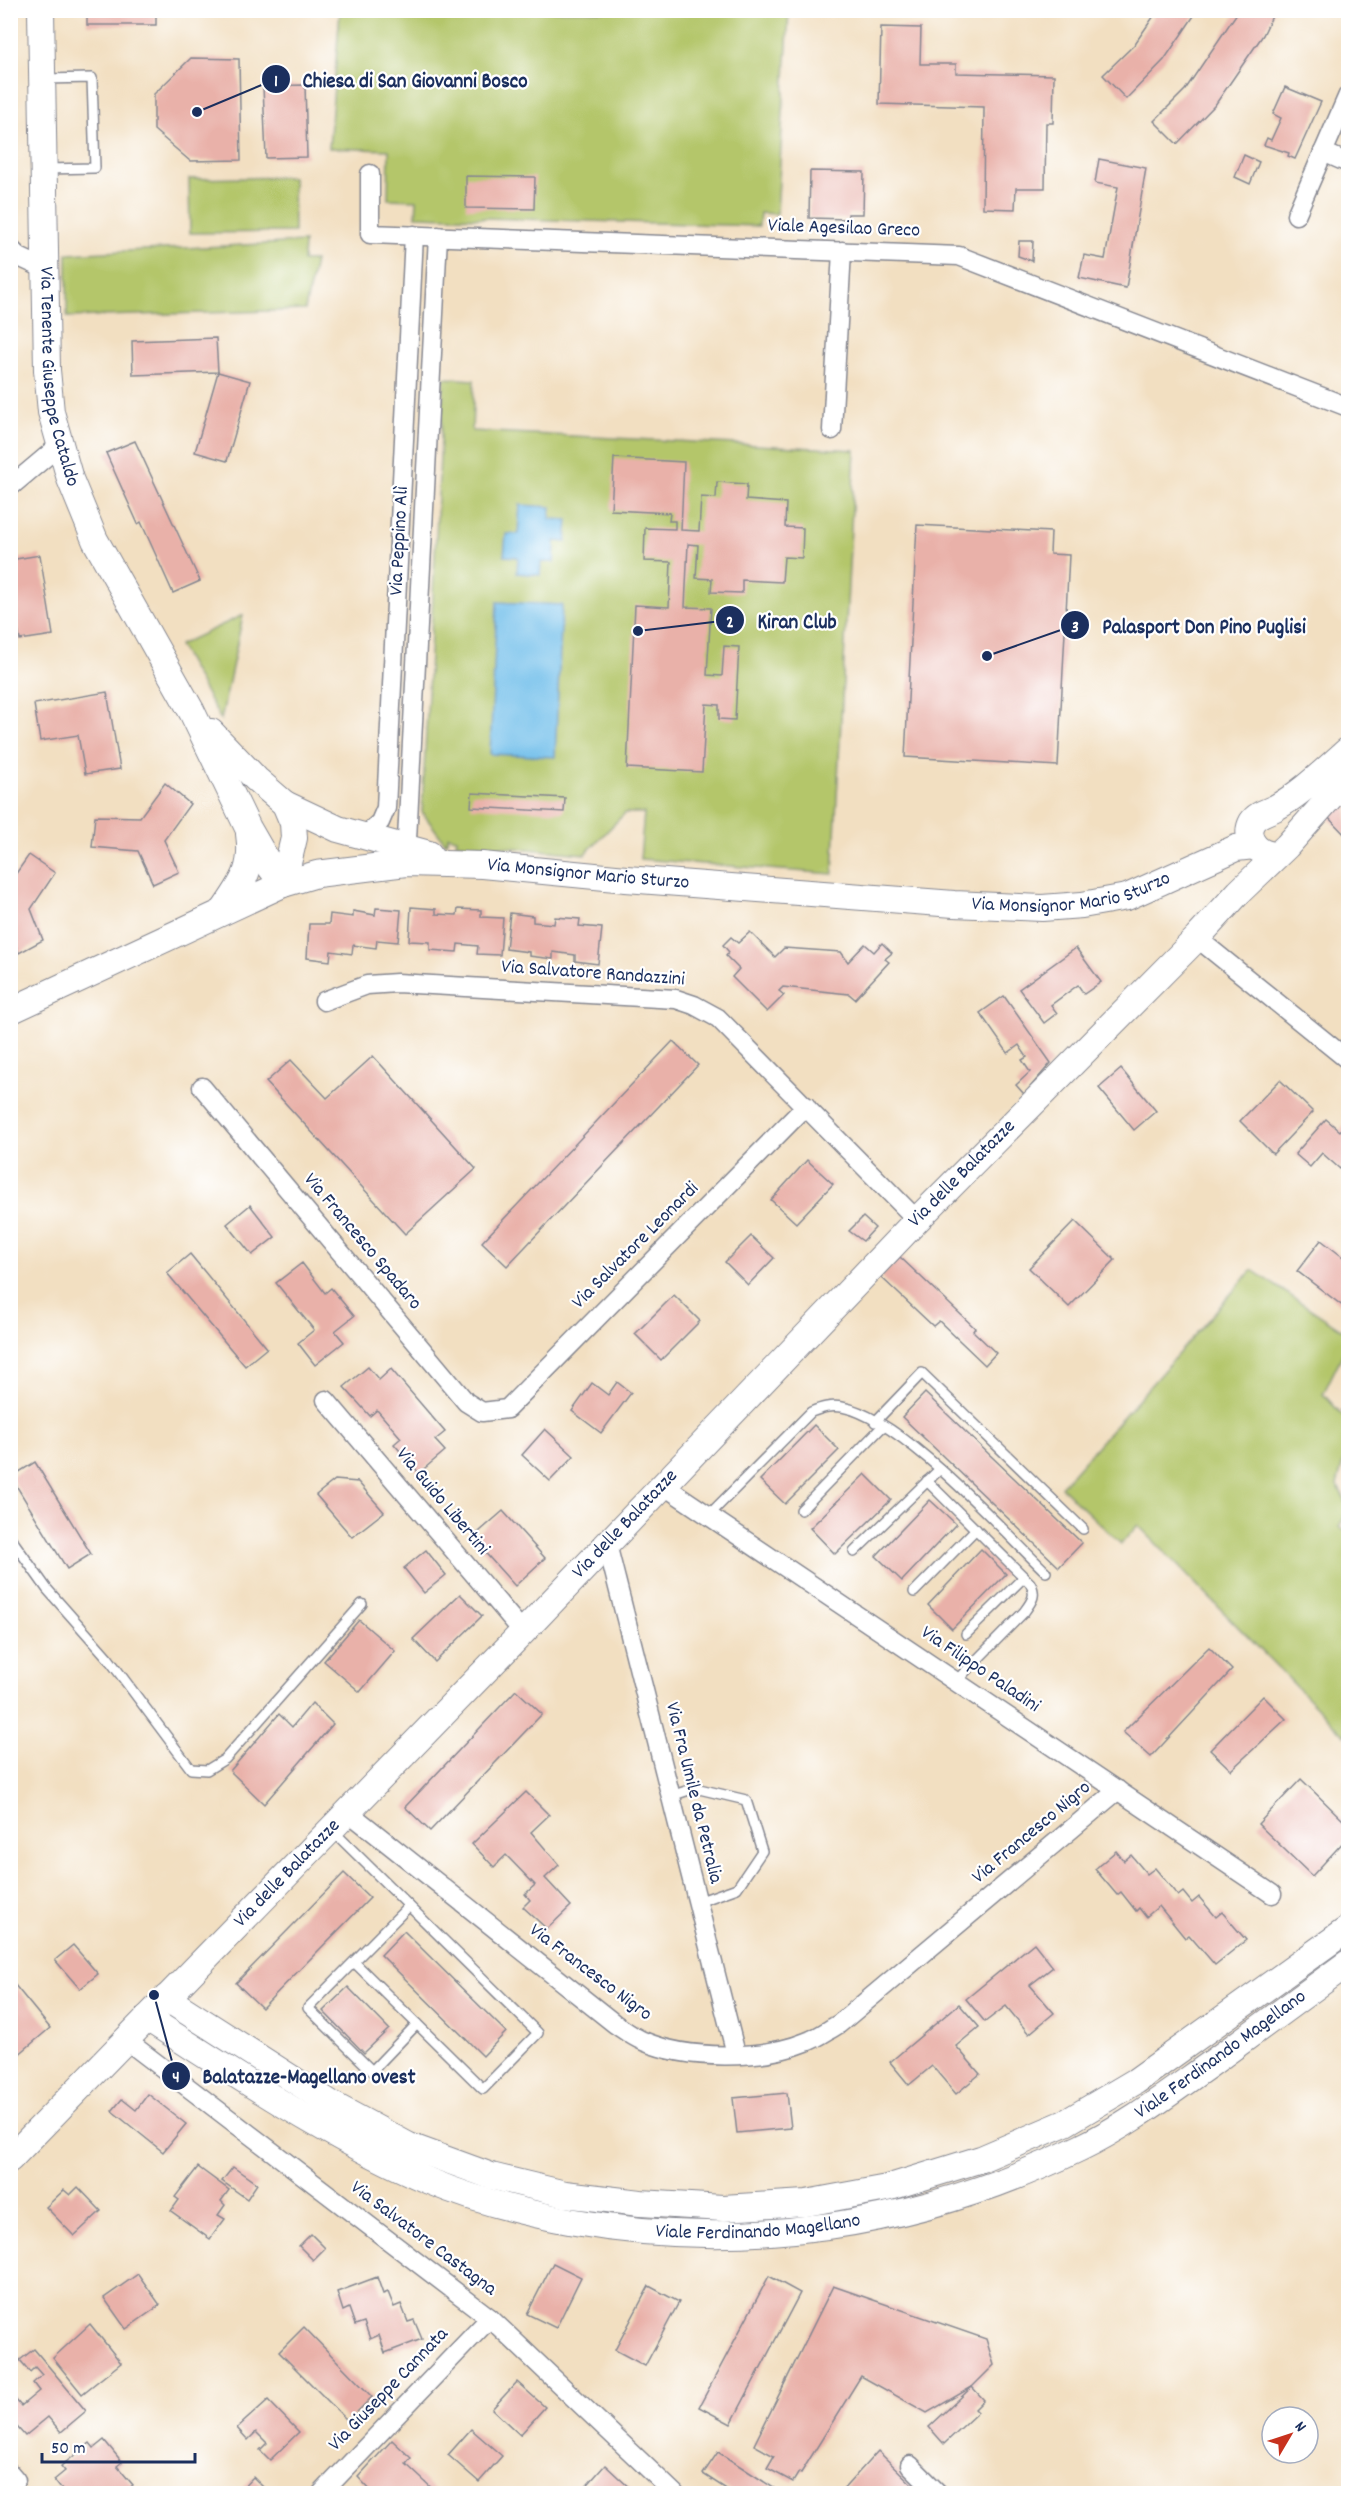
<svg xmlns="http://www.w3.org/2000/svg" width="1359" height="2504" font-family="Dekko,sans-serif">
  <rect width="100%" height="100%" fill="#fff"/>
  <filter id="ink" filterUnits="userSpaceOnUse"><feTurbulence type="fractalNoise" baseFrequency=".0167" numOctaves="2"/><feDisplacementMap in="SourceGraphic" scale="12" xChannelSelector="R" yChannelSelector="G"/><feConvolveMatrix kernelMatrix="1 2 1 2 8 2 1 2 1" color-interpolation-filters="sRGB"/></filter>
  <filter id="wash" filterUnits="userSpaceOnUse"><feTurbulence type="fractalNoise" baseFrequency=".008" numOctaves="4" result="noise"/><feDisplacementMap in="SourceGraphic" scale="24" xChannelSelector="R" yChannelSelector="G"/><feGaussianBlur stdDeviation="1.35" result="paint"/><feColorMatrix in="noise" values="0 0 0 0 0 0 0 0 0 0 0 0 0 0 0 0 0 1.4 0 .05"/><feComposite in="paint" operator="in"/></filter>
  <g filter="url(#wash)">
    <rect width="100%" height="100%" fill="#f2dfc1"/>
    <g fill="#b4c66a" stroke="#687a64" stroke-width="1.5">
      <polygon points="340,11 789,11 777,214 760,213 759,226 416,216 417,200 388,199 389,150 329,148"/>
      <polygon points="293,177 294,232 190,233 189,179"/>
      <polygon points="304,242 303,261 315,261 305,310 67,317 67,254"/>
      <polygon points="444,378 474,380 472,431 855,450 833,874 640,859 644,813 625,813 585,854 456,843 457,838 448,836 446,844 422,812"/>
      <polygon points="243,615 221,720 179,645"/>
      <path d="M1252,1270L1348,1334V1343L1323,1394L1348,1421V1443L1337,1485C1349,1506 1351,1506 1339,1527L1348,1533V1730L1345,1736L1138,1525L1121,1544L1061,1487Z"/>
    </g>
    <g fill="#6fbeea" stroke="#4576a4" stroke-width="1.5">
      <polygon points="520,505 551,507 550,519 568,520 566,542 555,541 554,562 541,562 540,575 517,573 518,557 504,556 506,534 518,534"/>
      <polygon points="497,602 562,605 555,757 490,754"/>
    </g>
    <g id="blocks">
      <g fill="#e9b1a9">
        <rect x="87" y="10" width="69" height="15"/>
        <polygon points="1158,10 1198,10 1164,60 1126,99 1103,75 1134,45"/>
        <polygon points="1239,10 1275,10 1263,35 1215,105 1177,144 1154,121 1185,90"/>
        <polygon points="881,27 921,28 920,64 956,64 956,73 1054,75 1053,123 1046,123 1045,188 1016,188 1015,209 983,208 984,107 879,104"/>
        <polygon points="191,58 239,59 241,160 190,161 154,130 154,94"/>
        <polygon points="305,85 307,157 266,158 263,86"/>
        <polygon points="1285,87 1321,102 1295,159 1288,156 1289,153 1264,145 1267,138 1271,140 1281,118 1273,114"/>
        <polygon points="1244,155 1259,162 1250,184 1235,177"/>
        <polygon points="1099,159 1146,168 1126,288 1079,278 1084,255 1105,259 1118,187 1095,183"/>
        <polygon points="810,171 864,172 863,214 848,214 848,219 809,218"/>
        <polygon points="466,176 535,177 534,209 466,208"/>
        <polygon points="1019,241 1033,241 1032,261 1018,256"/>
        <polygon points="216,338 218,372 133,375 132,341"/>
        <polygon points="218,372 250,381 227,461 195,452"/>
        <polygon points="135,441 200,581 173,593 141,522 138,524 106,453"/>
        <polygon points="614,458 684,462 681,530 699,531 701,497 716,498 717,482 747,484 746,500 786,503 785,527 803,528 802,558 784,557 782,582 742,580 742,593 711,592 712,579 696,578 698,545 688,544 685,607 711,608 707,675 722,676 724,646 739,647 735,720 719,719 719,705 706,704 702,772 627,768 635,605 669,607 671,562 644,561 645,528 675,529 675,521 669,521 670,513 611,510"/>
        <polygon points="917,525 1051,532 1050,554 1069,555 1058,766 905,757"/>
        <polygon points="40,555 53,635 20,640 12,596 10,596 10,560"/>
        <polygon points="107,692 120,769 85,774 78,735 40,741 34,704"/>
        <polygon points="165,783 190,804 164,840 179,872 153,884 138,851 92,847 95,816 140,817"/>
        <polygon points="1348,792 1347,816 1348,838 1326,815"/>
        <polygon points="472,793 565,798 564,812 471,807"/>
        <polygon points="29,855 55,873 31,909 43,940 19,953 10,933 10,882"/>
        <polygon points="411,907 436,909 436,914 457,915 458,909 481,910 481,917 503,918 500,955 477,954 478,946 458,944 457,952 430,950 430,942 409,941"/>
        <polygon points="376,908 401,910 398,942 377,940 376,948 353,945 352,954 331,951 330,961 307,958 309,924 329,924 330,914 353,917 353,911 375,915"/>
        <polygon points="510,913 533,916 533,922 554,924 555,917 580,919 579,926 602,928 598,964 575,961 575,955 553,952 553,959 529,956 529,952 506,949"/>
        <polygon points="750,932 775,957 784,948 841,952 848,962 865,944 874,952 882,943 892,953 885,959 889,962 855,999 849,994 783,987 779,991 784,995 767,1012 732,977 739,969 726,956 729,952 723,945 731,937 738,943"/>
        <polygon points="1076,948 1101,982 1084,994 1078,985 1051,1005 1057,1013 1044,1023 1019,989"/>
        <polygon points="1004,996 1051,1063 1024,1094 1016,1085 1030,1072 1022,1060 1027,1057 1019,1045 1008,1053 980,1013"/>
        <polygon points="673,1041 698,1065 507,1266 482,1242"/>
        <polygon points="373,1056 476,1169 405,1234 266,1082 291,1060 327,1098"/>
        <polygon points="1121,1069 1156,1111 1134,1130 1099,1088"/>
        <polygon points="1280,1080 1313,1112 1273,1154 1240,1121"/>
        <polygon points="1326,1119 1340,1131 1348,1121 1348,1160 1340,1169 1322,1153 1310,1167 1295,1154"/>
        <polygon points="807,1160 833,1184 796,1223 771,1200"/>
        <polygon points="250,1205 275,1237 252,1255 227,1224"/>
        <polygon points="863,1217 875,1228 863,1241 849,1231"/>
        <polygon points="1075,1221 1115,1260 1069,1307 1029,1268"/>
        <polygon points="751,1236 774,1258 748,1285 725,1262"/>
        <polygon points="1321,1240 1348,1261 1348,1310 1297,1271"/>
        <polygon points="190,1254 267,1348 245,1366 167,1273"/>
        <polygon points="900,1257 975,1328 973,1331 996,1353 985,1365 939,1321 933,1326 881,1277"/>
        <polygon points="302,1263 325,1293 331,1288 354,1316 335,1331 344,1342 315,1365 298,1343 314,1330 276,1283"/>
        <polygon points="674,1295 700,1321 661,1360 635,1334"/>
        <polygon points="368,1367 379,1380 391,1369 445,1432 435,1440 445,1451 419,1473 394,1444 401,1438 377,1410 370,1416 344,1387"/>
        <polygon points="617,1382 631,1393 601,1433 572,1411 592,1383 608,1395"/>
        <polygon points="925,1393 1082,1543 1059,1567 902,1417"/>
        <polygon points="1348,1398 1348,1412 1342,1410"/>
        <polygon points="814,1425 839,1450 785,1504 760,1480"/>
        <polygon points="545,1429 574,1456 550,1481 522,1455"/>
        <polygon points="35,1462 91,1554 67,1569 11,1477"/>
        <polygon points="865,1474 891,1500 835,1554 810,1528"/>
        <polygon points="335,1480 358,1482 384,1512 352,1537 316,1495"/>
        <polygon points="930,1500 956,1524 902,1581 876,1556"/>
        <polygon points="503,1511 545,1558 515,1586 472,1538"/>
        <polygon points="981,1549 1006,1574 952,1629 928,1605"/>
        <polygon points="426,1550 446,1575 424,1593 404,1568"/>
        <polygon points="460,1594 482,1616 435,1662 413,1639"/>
        <polygon points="359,1620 395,1651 360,1692 324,1661"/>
        <polygon points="1209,1647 1232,1670 1151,1757 1123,1732"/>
        <polygon points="516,1690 542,1714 430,1831 405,1807"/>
        <polygon points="1263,1696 1286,1719 1231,1770 1210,1750"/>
        <polygon points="312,1703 333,1724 264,1804 230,1771 279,1714 292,1727"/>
        <polygon points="1301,1779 1348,1825 1348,1837 1312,1876 1258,1824"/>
        <polygon points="526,1792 549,1815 531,1832 559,1865 545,1878 571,1906 547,1929 523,1907 530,1900 525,1894 535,1885 506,1855 494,1867 472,1844"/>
        <polygon points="1116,1851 1124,1861 1131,1855 1147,1874 1155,1868 1178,1896 1183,1892 1192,1903 1199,1897 1216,1917 1222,1912 1246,1940 1215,1965 1189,1935 1185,1938 1159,1906 1146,1917 1139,1908 1136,1911 1121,1892 1117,1895 1095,1869"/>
        <polygon points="344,1873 370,1898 262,2008 236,1983"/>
        <polygon points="404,1931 506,2032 483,2056 381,1955"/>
        <polygon points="1034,1943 1053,1967 1030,1985 1054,2013 1029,2034 1006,2006 985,2022 966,1999"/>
        <polygon points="73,1945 98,1974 80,1989 55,1960"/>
        <polygon points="14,1984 50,2028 17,2056 10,2048 10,1987"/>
        <polygon points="348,1987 389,2029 364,2053 323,2011"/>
        <polygon points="959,2004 979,2027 956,2046 980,2074 956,2094 932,2066 909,2085 890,2062"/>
        <polygon points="787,2093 791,2128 737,2133 733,2098"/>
        <polygon points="148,2094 186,2124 163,2152 112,2111 122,2099 136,2110"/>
        <polygon points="198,2167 229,2190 221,2201 225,2205 218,2215 225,2219 210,2239 171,2211 179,2200 175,2197"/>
        <polygon points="233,2167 257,2184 247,2199 222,2181"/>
        <polygon points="78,2187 101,2211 74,2236 46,2207 64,2190 70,2195"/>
        <polygon points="311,2234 325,2248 313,2260 299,2246"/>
        <polygon points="553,2263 581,2277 556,2328 527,2314"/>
        <polygon points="138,2274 160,2305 126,2329 104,2298"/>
        <polygon points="769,2276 800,2293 731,2424 699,2407"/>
        <polygon points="377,2277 383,2294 388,2292 394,2307 401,2304 408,2322 414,2320 422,2339 385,2353 379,2335 370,2339 364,2322 355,2325 349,2308 343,2311 337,2292"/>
        <polygon points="649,2286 679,2302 645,2366 615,2350"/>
        <polygon points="833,2286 986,2339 994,2365 972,2387 927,2413 861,2376 801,2473 799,2472 793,2482 767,2468 774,2456 754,2445"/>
        <polygon points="90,2324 121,2363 82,2394 53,2358"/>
        <polygon points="304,2327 372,2397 348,2421 279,2352"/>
        <polygon points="34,2349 86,2411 61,2432 48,2417 25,2436 10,2419 10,2393 21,2406 39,2391 33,2383 42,2375 35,2367 30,2372 20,2360"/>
        <polygon points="517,2382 545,2407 520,2435 492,2409"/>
        <polygon points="972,2387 984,2400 975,2409 978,2412 944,2444 929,2427"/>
        <polygon points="268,2400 299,2432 270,2460 260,2450 267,2443 256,2432 248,2440 237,2428"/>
        <polygon points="471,2429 502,2456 479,2482 448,2455"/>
        <polygon points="104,2440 122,2462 117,2466 133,2485 123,2494 88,2494 86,2491 82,2494 65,2494 54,2480 65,2471 61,2466 90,2443 94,2448"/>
        <polygon points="392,2440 411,2458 406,2464 437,2493 440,2489 444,2494 374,2494 358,2477"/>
        <polygon points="878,2451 920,2492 918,2494 839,2494"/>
        <polygon points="718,2452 783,2494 734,2494 703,2474"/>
        <polygon points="605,2465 634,2492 633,2494 585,2494 582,2491"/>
        <polygon points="253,2477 270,2494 237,2494"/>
      </g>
    </g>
  </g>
  <g filter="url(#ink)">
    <use href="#blocks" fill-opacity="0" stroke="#868790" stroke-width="1.5"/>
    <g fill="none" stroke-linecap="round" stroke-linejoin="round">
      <g stroke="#868790" stroke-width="12">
        <g id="lane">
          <polyline points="45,79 92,78 95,168 45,169"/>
          <polyline points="875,1422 922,1373 1083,1529"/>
          <path d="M927,1481L1030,1583C1037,1595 1032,1601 1024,1612L956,1681"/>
          <polyline points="801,1510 883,1426"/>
          <path d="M708,1516L811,1412C821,1408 830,1405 842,1407C902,1418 1000,1528 1046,1572"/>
          <polyline points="10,1537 47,1589 108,1658 191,1769 207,1770 225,1759 362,1604"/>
          <polyline points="854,1552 940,1469"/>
          <polyline points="914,1592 976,1529"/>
          <polyline points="966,1634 1024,1577"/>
          <polyline points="671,1796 695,1788 746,1800 762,1851 737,1888 698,1902"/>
          <polyline points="332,1830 538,2033 483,2089 354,1962"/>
          <polyline points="409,1906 308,2008 372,2071 417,2024"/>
        </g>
      </g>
      <g stroke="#868790" stroke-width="21">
        <g id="street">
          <polyline points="1323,152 1348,163"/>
          <polyline points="370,174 370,234 959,256 1348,407"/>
          <polyline points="1296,215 1348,95"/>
          <polyline points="10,248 19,257 45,269"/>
          <polyline points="832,430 842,251"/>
          <polyline points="10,487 60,445"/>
          <polyline points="363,838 380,822 386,808 414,235"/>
          <polyline points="406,859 438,236"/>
          <polyline points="1197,938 1348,1060"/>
          <polyline points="324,1001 367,985 397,983 676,999 694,1005 718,1018 917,1220"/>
          <polyline points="202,1087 466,1402 482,1412 507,1409 806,1106"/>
          <polyline points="326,1400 523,1632"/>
          <polyline points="663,1485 1272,1894"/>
          <polyline points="607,1544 736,2054"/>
          <path d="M347,1811L615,2024C624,2030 633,2037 643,2041C687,2060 762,2060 806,2042C818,2038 828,2030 839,2024L1118,1790"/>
          <polyline points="126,2040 490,2318 675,2494"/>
          <polyline points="910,2465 939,2494"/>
          <polyline points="10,2473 16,2480"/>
          <polyline points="321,2494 490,2318"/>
        </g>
      </g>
      <g stroke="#868790" stroke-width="28">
        <g id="secondary">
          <path id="s1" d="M41,10L47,370L51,412L70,479L95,540L192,712L248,828L271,868L283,884"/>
          <polyline points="211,732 256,779 285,804 293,823 294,838 283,884"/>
          <polyline points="285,804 338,829 429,854"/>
          <path d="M1269,854C1255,851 1244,836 1252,822C1257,814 1267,812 1275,808C1302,793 1325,770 1348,750"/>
          <path d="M224,910C243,882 254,869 249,834"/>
          <path id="s2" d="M10,1011L283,884L317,874L406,863L482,865L626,879L954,904L1042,908L1082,905L1127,897L1236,848L1254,846"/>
          <polyline points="166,1998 333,2105 409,2146 491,2176 565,2194 640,2203 723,2208 806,2203 887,2188 981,2159 1065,2123 1136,2081 1348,1929"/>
          <path id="s3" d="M147,2018C239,2076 329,2138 429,2181C474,2200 521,2212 569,2221C745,2253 920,2226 1080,2148C1126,2126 1168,2094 1209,2065C1255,2031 1302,1997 1348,1963"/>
          <path id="s4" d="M10,2159L523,1632L917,1220L1197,938L1239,892L1287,846L1348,777"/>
        </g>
      </g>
      <use href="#lane" stroke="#fff" stroke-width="9"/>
      <use href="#street" stroke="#fff" stroke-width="18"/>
      <use href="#secondary" stroke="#fff" stroke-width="26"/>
    </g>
  </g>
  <g text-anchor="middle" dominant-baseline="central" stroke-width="4.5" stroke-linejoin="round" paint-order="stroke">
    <g font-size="20" fill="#1b2f5e" stroke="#fff">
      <text transform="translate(844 229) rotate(2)">Viale Agesilao Greco</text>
      <text stroke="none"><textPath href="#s1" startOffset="368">Via Tenente Giuseppe Cataldo</textPath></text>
      <text transform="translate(400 541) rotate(-87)">Via Peppino Alì</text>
      <text stroke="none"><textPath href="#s2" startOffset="609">Via Monsignor Mario Sturzo</textPath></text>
      <text stroke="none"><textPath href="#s2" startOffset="1095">Via Monsignor Mario Sturzo</textPath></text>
      <text transform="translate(593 974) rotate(4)">Via Salvatore Randazzini</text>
      <text stroke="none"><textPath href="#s4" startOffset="1370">Via delle Balatazze</textPath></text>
      <text transform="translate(362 1242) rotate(50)">Via Francesco Spadaro</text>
      <text transform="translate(636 1246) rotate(-45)">Via Salvatore Leonardi</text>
      <text transform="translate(442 1502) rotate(50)">Via Guido Libertini</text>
      <text stroke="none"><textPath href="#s4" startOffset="884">Via delle Balatazze</textPath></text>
      <text transform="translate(980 1670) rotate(34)">Via Filippo Paladini</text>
      <text transform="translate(693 1793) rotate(76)">Via Fra Umile da Petralia</text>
      <text transform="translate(1032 1833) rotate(-40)">Via Francesco Nigro</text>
      <text stroke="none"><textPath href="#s4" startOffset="398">Via delle Balatazze</textPath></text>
      <text transform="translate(590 1973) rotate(37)">Via Francesco Nigro</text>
      <text stroke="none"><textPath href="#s3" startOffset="1166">Viale Ferdinando Magellano</textPath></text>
      <text stroke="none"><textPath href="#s3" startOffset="662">Viale Ferdinando Magellano</textPath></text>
      <text transform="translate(423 2239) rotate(37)">Via Salvatore Castagna</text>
      <text transform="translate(389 2390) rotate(-46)">Via Giuseppe Cannata</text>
    </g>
  </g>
  <path fill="none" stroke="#1b2f5e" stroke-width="2" d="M197 112L276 79M638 631L730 620M987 656L1075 625M154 1995L176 2076"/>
  <g fill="#1b2f5e" stroke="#fff" stroke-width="2">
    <circle cx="197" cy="112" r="6"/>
    <circle cx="638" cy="631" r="6"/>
    <circle cx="987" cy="656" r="6"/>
    <circle cx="154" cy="1995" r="6"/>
    <circle cx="276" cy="79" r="15"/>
    <circle cx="730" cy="620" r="15"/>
    <circle cx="1075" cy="625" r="15"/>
    <circle cx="176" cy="2076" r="15"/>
  </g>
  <g font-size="18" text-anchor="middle" font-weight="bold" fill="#fff">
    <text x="276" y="86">1</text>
    <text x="730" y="627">2</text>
    <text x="1075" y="632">3</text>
    <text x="176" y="2082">4</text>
  </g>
  <g font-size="21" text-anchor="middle" font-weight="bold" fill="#1b2f5e" stroke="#fff" stroke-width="4.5" stroke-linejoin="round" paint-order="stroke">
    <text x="415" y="87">Chiesa di San Giovanni Bosco</text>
    <text x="797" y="628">Kiran Club</text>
    <text x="1204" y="633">Palasport Don Pino Puglisi</text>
    <text x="309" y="2083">Balatazze-Magellano ovest</text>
  </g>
  <rect width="1359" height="2504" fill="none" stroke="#fff" stroke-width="36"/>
  <g transform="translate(1290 2435) rotate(51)"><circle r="28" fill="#ffffff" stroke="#a4acbf" stroke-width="1.5"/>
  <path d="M0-4.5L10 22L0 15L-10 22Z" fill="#c8321e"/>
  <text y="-9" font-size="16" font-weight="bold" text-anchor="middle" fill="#1b2f5e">N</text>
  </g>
  <path d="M42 2453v9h153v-9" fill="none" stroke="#1b2f5e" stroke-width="3"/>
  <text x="51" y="2453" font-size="18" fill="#1b2f5e" stroke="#ffffff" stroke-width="4.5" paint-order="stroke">50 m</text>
</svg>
